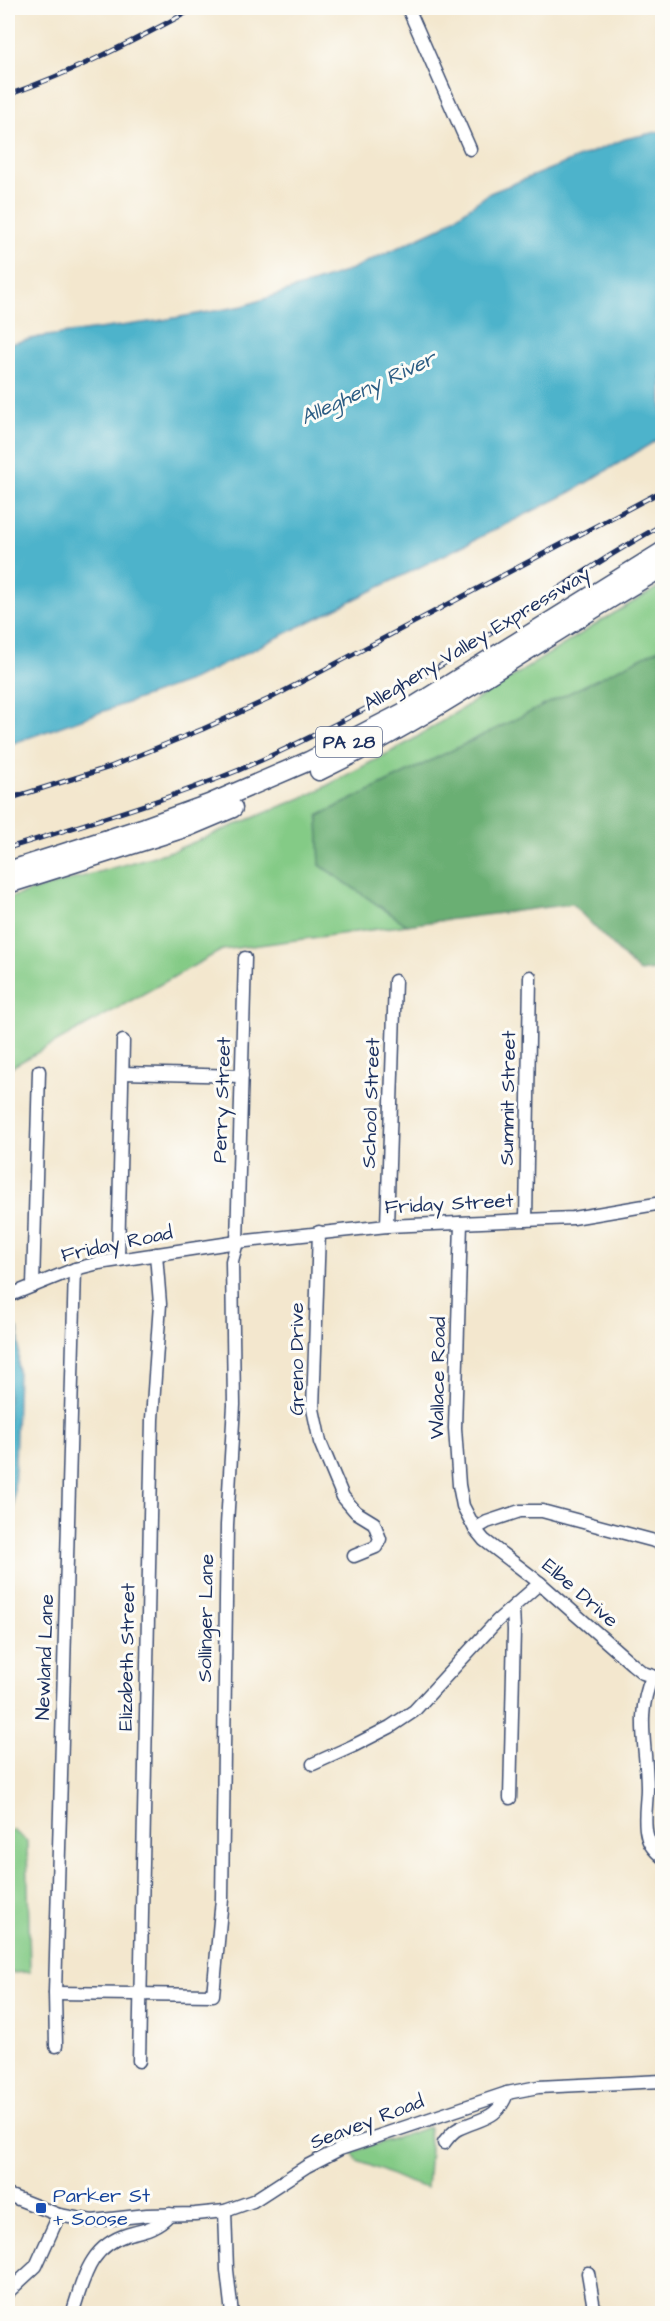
<svg xmlns="http://www.w3.org/2000/svg" width="670" height="2321" font-family="'Architects Daughter',sans-serif">
  <rect width="100%" height="100%" fill="#fdfcf7"/>
  <filter id="ink" filterUnits="userSpaceOnUse"><feTurbulence type="fractalNoise" baseFrequency=".0167" numOctaves="2"/><feDisplacementMap in="SourceGraphic" scale="12" xChannelSelector="R" yChannelSelector="G"/><feConvolveMatrix kernelMatrix="1 2 1 2 8 2 1 2 1" color-interpolation-filters="sRGB"/></filter>
  <filter id="wash" filterUnits="userSpaceOnUse"><feTurbulence type="fractalNoise" baseFrequency=".008" numOctaves="4" result="noise"/><feDisplacementMap in="SourceGraphic" scale="24" xChannelSelector="R" yChannelSelector="G"/><feGaussianBlur stdDeviation="1.35" result="paint"/><feColorMatrix in="noise" values="0 0 0 0 0 0 0 0 0 0 0 0 0 0 0 0 0 1.4 0 .05"/><feComposite in="paint" operator="in"/></filter>
  <g filter="url(#wash)">
    <rect width="100%" height="100%" fill="#f3e7ce"/>
    <g fill="#84cb86" stroke="#507d72" stroke-width="1.5">
      <polygon points="662,585 662,644 659,649 318,816 320,865 407,925 222,950 8,1069 8,898 175,850 311,794 409,742 606,618"/>
      <polygon points="13,1830 27,1841 30,1972 8,1973 8,1831"/>
      <path d="M429,2127L430,2149L427,2188C402,2182 381,2168 357,2161L352,2152Z"/>
    </g>
    <polygon fill="#6baf73" stroke="#436f68" stroke-width="1.5" points="662,644 662,969 639,972 572,904 407,925 320,865 318,816 659,649"/>
    <g fill="#4db3cb" stroke="#347194" stroke-width="1.5">
      <polygon points="662,131 662,437 571,492 192,680 8,745 8,344 40,337 157,321 243,306 345,272 440,228 490,193 625,139"/>
      <polygon points="8,1320 18,1329 19,1339 8,1681"/>
    </g>
  </g>
  <g filter="url(#ink)">
    <g fill="none" stroke-linecap="round" stroke-linejoin="round">
      <g stroke="#3b4b6f" stroke-width="15">
        <g id="minor">
          <polyline points="408,8 470,149"/>
          <polyline points="123,1073 242,1076"/>
          <polyline points="526,1220 530,977"/>
          <polyline points="461,1223 455,1428 459,1485 463,1506 475,1529 484,1540 540,1583 632,1664 643,1673 662,1679"/>
          <polyline points="387,1226 395,981"/>
          <polyline points="319,1232 313,1409 320,1442 343,1497 356,1512 374,1523 380,1539 376,1547 354,1556"/>
          <polyline points="118,1259 123,1041"/>
          <polyline points="33,1286 39,1071"/>
          <polyline points="8,1296 75,1269 99,1263 237,1242 387,1226 573,1218 662,1203"/>
          <polyline points="475,1529 487,1522 520,1511 542,1511 662,1543"/>
          <path d="M652,1677C635,1717 647,1747 647,1788C647,1803 643,1820 647,1835C649,1845 655,1851 662,1857"/>
          <polyline points="313,1764 353,1746 390,1727 414,1711 497,1621 540,1583"/>
          <polyline points="510,1798 514,1630 513,1608"/>
          <polyline points="55,1993 213,1995 222,1899 227,1525 234,1405 232,1261 237,1242 245,958"/>
          <polyline points="56,2046 55,1993 75,1269"/>
          <polyline points="139,2061 152,1419 160,1304 156,1254"/>
          <path d="M444,2143C448,2138 452,2132 458,2129C480,2118 498,2120 507,2093"/>
          <polyline points="8,2195 59,2215 92,2221 147,2215 195,2214 225,2211 253,2201 307,2166 340,2149 507,2093 538,2087 662,2081"/>
          <polyline points="225,2211 227,2270 232,2314"/>
          <polyline points="588,2273 595,2314"/>
          <polyline points="8,2292 36,2266 59,2215"/>
          <path d="M72,2314C84,2278 89,2246 129,2234C146,2230 158,2227 170,2214"/>
        </g>
      </g>
      <g stroke="#3b4b6f" stroke-width="21">
        <g id="highway">
          <path d="M319,771C439,713 547,634 662,568"/>
          <polyline points="8,871 145,827 209,804 309,761 408,710 662,552"/>
          <polyline points="8,884 188,827 233,808"/>
        </g>
      </g>
      <use href="#minor" stroke="#fff" stroke-width="12"/>
      <use href="#highway" stroke="#fff" stroke-width="18"/>
      <g stroke="#1b2f5e" stroke-width="5">
        <g id="rail">
          <path d="M8,95C73,72 134,41 195,8"/>
          <polyline points="8,799 110,767 203,729 269,699 662,491"/>
          <path d="M8,848C85,824 164,801 239,770C288,749 335,725 382,700C479,647 566,578 662,525"/>
        </g>
      </g>
      <use href="#rail" stroke="#fdfcf7" stroke-width="3" stroke-dasharray="9" stroke-linecap="butt"/>
    </g>
  </g>
  <rect fill="#1a4fb4" stroke="#fdfcf7" stroke-width="2" x="35" y="2202" width="12" height="12" rx="3"/>
  <g text-anchor="middle" dominant-baseline="central" stroke-width="6" stroke-linejoin="round" paint-order="stroke">
    <rect fill="#fdfcf7" stroke="#5f6c8c" stroke-width="1.5" x="316" y="727" width="66" height="30" rx="4.5"/>
    <g font-size="18" font-weight="bold" fill="#1b2f5e">
      <text x="349" y="742">PA 28</text>
    </g>
    <g font-size="20" fill="#1b2f5e" stroke="#fdfcf7">
      <text transform="translate(477 639) rotate(-31)">Allegheny Valley Expressway</text>
      <text transform="translate(508 1098) rotate(-89)">Summit Street</text>
      <text transform="translate(222 1100) rotate(-88)">Perry Street</text>
      <text transform="translate(371 1103) rotate(-88)">School Street</text>
      <text transform="translate(449 1204) rotate(-3)">Friday Street</text>
      <text transform="translate(117 1244) rotate(-12)">Friday Road</text>
      <text transform="translate(297 1359) rotate(-90)">Greno Drive</text>
      <text transform="translate(438 1378) rotate(-89)">Wallace Road</text>
      <text transform="translate(580 1593) rotate(41)">Elbe Drive</text>
      <text transform="translate(206 1618) rotate(-89)">Sollinger Lane</text>
      <text transform="translate(45 1657) rotate(-88)">Newland Lane</text>
      <text transform="translate(127 1657) rotate(-89)">Elizabeth Street</text>
      <text transform="translate(367 2122) rotate(-21)">Seavey Road</text>
    </g>
    <g font-size="20" fill="#164399" stroke="#fdfcf7" text-anchor="start">
      <text x="53" y="2196">Parker St<tspan x="53" dy="23">+ Soose</tspan></text>
    </g>
    <g font-size="21" font-style="italic" fill="#2c5d84" stroke="#fdfcf7">
      <text transform="translate(368 388) rotate(-25)">Allegheny River</text>
    </g>
  </g>
  <rect width="670" height="2321" fill="none" stroke="#fdfcf7" stroke-width="30"/>
</svg>
